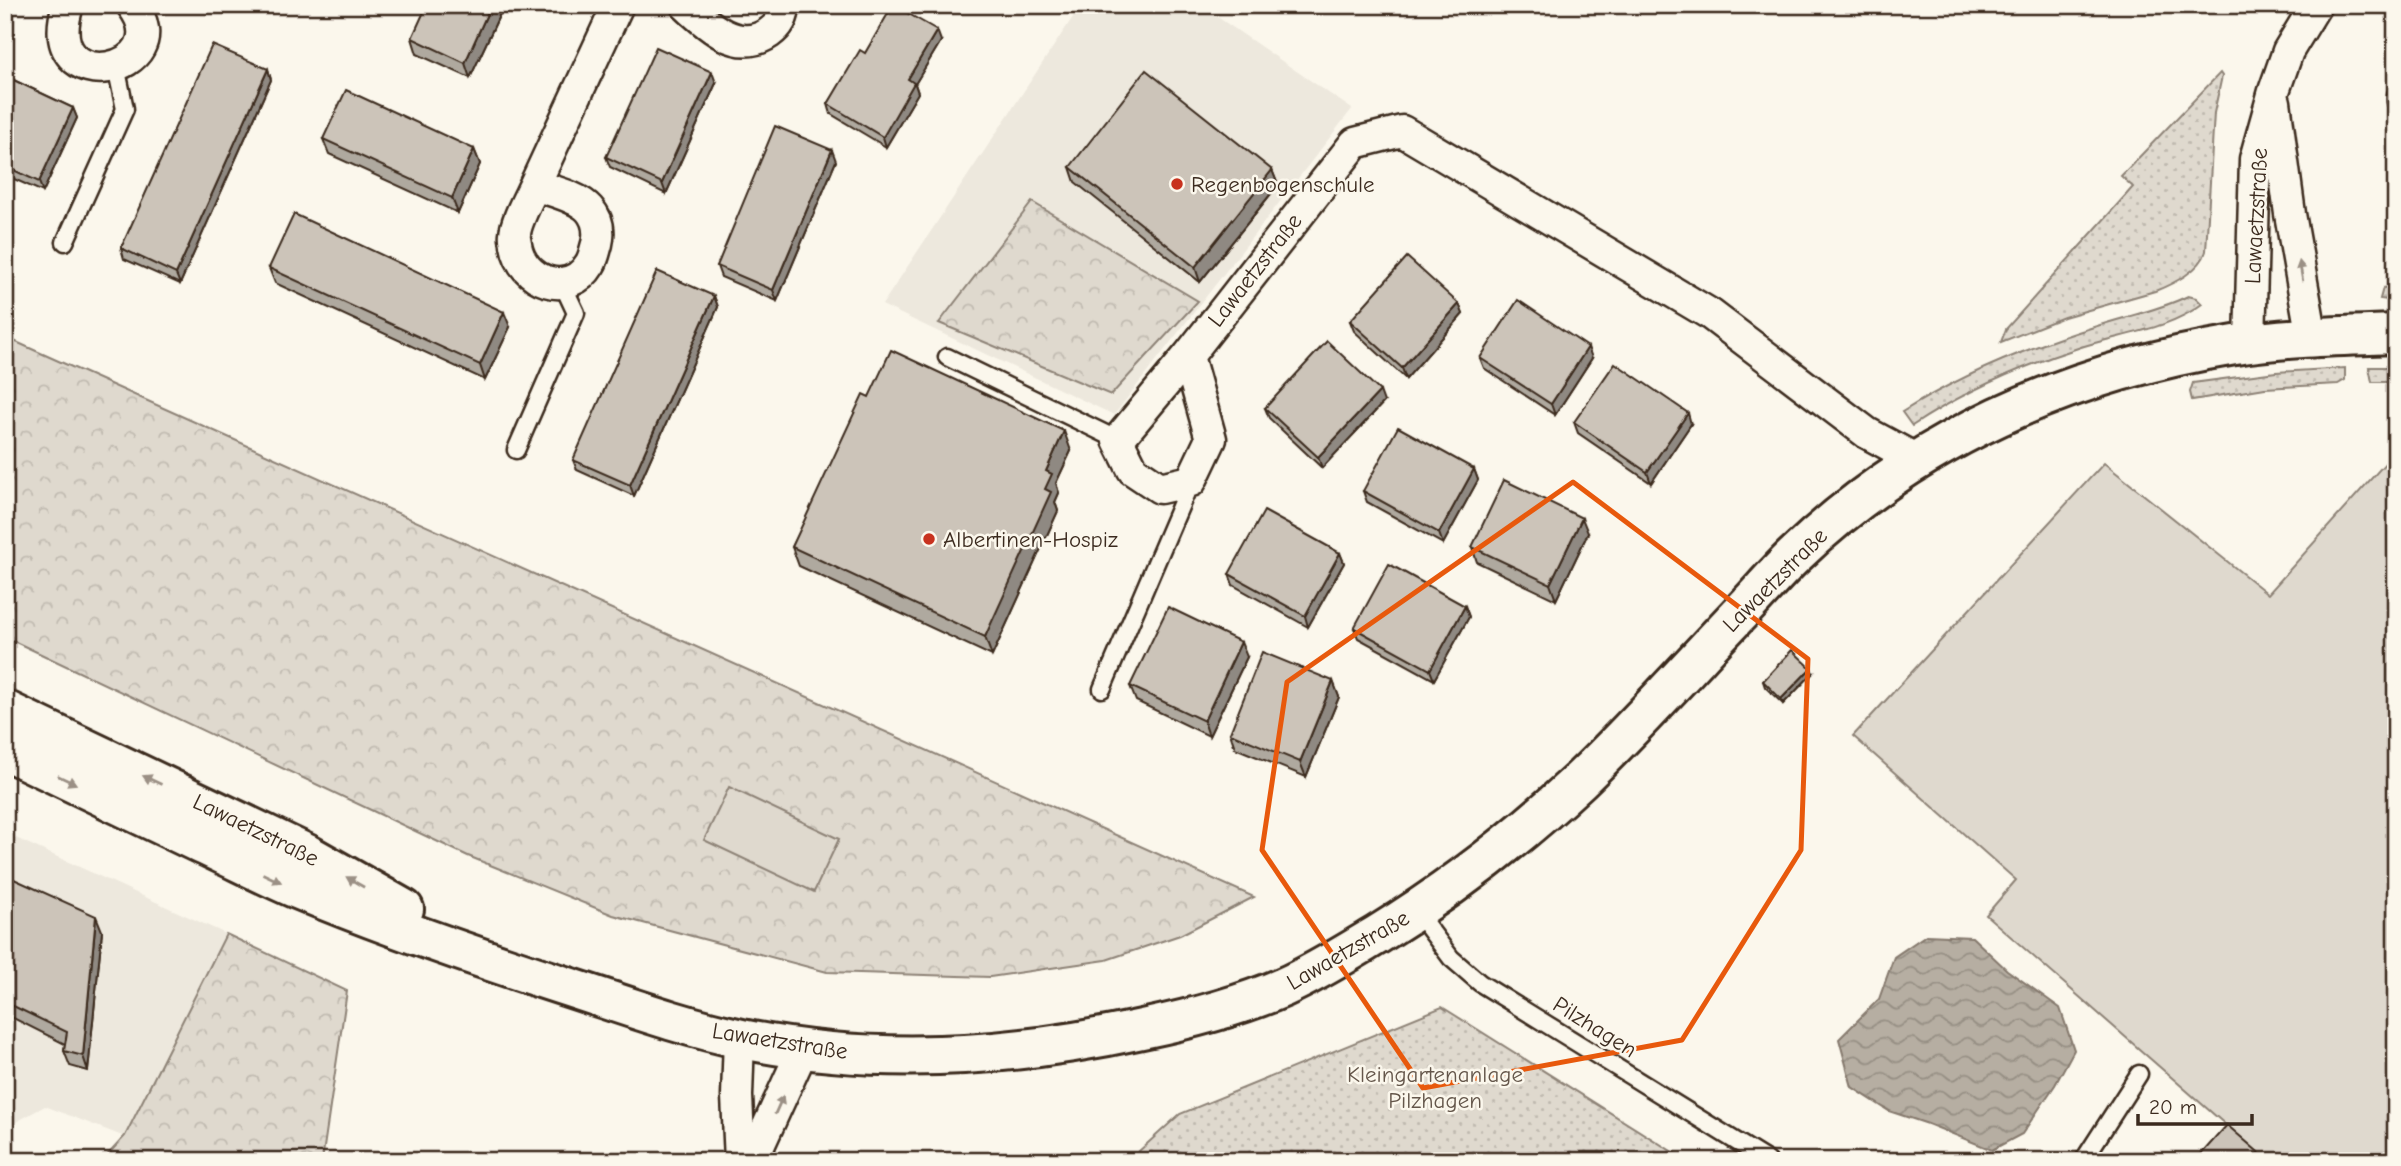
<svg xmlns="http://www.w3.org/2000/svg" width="2401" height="1166" font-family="'Comic Neue',sans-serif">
  <defs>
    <pattern id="grass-dots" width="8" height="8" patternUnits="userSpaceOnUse" patternTransform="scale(1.75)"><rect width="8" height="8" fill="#dfd9ce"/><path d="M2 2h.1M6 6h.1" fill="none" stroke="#c0bab0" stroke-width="1.8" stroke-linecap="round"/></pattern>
    <pattern id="forest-crowns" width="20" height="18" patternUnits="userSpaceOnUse" patternTransform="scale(1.75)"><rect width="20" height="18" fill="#dfd9ce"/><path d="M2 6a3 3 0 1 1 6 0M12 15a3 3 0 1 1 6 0" fill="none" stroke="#c0bab0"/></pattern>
    <pattern id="water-waves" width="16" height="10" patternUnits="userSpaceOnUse" patternTransform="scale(1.75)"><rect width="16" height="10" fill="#b6aea2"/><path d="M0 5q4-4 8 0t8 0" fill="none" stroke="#958e83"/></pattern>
  </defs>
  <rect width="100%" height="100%" fill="#fbf7ec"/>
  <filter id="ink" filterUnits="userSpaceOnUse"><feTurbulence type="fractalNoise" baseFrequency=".0143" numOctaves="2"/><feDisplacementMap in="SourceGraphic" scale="14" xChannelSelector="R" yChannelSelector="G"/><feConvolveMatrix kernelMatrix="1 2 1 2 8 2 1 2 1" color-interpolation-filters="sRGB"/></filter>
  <g filter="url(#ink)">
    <g fill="#ede8dd">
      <polygon points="1081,5 1200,5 1352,109 1114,415 882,305"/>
      <polygon points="5,833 226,934 125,1137 45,1106 5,1128"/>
    </g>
    <g fill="url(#grass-dots)" stroke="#8d8276" stroke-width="2">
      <path d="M2220,73L2222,76L2214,113L2206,251C2201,270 2173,284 2155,291L2064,317L2001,342L2006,329L2133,187L2121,176Z"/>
      <polygon points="2396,286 2396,301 2380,299 2383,288"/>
      <path d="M2188,296L2196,298L2202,304C2168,330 2121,334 2081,347C2022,366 1963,392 1912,426L1902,412C1962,374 2029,347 2097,326C2128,316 2159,310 2188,296Z"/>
      <polygon points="2369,367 2396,367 2396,382 2372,382"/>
      <polygon points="2345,368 2345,380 2338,384 2265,388 2192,400 2190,392 2193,383 2276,372"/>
      <polygon points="1442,1007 1687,1161 1128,1161 1180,1114"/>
    </g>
    <g fill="url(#forest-crowns)" stroke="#8d8276" stroke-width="2">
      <polygon points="1032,202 1198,301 1111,395 939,323"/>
      <polygon points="5,337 1254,897 1180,935 1106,960 990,977 827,972 613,915 468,856 5,637"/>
      <polygon points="226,934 347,991 322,1161 102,1161 125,1136"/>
    </g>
    <g fill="#dfd9ce" stroke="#8d8276" stroke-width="2">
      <polygon points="2396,451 2396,1161 2267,1161 1986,915 2016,880 1853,736 2104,463 2268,594"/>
      <polygon points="729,787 839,839 814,892 704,840"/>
    </g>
    <polygon fill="url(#water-waves)" stroke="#85796d" stroke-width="2" points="1926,935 1972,937 2007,970 2060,1008 2074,1050 2055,1085 2022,1134 1992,1150 1928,1124 1889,1111 1852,1087 1839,1039 1879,999 1894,957"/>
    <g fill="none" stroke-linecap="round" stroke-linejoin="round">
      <g stroke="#3b2a1e" stroke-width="21">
        <g id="service">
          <polyline points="2395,5 2396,6"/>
          <polyline points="2396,95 2396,102"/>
          <polyline points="65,242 125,109 116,66"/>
          <polyline points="947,357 1118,440"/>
          <polyline points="516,450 576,313 562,283"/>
          <polyline points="1102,689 1191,481"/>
          <polyline points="1416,911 1451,958 1480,983 1768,1161"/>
          <polyline points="2083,1161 2139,1074"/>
        </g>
      </g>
      <g stroke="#3b2a1e" stroke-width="35">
        <g id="minor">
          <path d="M68,5C37,104 184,72 132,5"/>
          <path d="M686,5C708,26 738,54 769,33C779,26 784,18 784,5"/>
          <polyline points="2275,102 2290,214 2312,338"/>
          <path d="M535,185C551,191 577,196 589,209C598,219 600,231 597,244C595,250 594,258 590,264C569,299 522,282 516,245C516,241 514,238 515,234C516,220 531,194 537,180C564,121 591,63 618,5"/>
          <polyline points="2250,343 2255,159 2274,91 2288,51 2316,5"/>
          <polyline points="1188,356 1211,439 1191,481 1160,488 1133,470 1118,440 1188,356 1355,143 1402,131 1710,314 1867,433 1917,460"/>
          <polyline points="739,1038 737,1096 740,1161"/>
          <polyline points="752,1161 803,1049"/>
        </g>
      </g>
      <g stroke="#3b2a1e" stroke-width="44">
        <g id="tertiary">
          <polyline points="5,710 307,854 404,909"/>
          <path d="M5,750C70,781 135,812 199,843C232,858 264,875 297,889C383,925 473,956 562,985C621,1004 681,1026 742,1039C875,1066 1010,1058 1142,1029C1191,1019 1238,1007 1284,987C1317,972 1347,953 1377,935C1450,890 1518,838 1580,780C1635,727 1686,670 1738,615C1757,596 1774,575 1794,556C1916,439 2069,372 2235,345C2288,337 2343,336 2396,334"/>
        </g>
      </g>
      <use href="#service" stroke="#fbf7ec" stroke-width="16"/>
      <use href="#minor" stroke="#fbf7ec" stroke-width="30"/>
      <use href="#tertiary" stroke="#fbf7ec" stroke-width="38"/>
    </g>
    <g fill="#afa99f" stroke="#3b2a1e" stroke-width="2">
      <polygon points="504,5 470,78 417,54 412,38"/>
      <polygon points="941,41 915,84 918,93 886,147 831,114 828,104 865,53"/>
      <polygon points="268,69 271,80 180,284 124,259 121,248"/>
      <polygon points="5,76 73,108 77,118 43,192 5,175"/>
      <polygon points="716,83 666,194 610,167 606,157"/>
      <polygon points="323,139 474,149 480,164 458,213 329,154"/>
      <polygon points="836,161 777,301 721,277 717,266"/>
      <polygon points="1070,167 1272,170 1278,185 1200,282 1075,182"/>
      <polygon points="269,268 510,327 485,380 275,283"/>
      <polygon points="714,296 718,307 634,496 577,470 573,460"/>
      <polygon points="1459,304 1463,314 1406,379 1354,331 1350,321"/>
      <polygon points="1480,358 1592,358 1555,415 1484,368"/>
      <polygon points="869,397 1071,451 1056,483 1059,493 1055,502 1058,511 992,656 799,566 792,547"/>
      <polygon points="1384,402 1322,468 1269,418 1265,408"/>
      <polygon points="1574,422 1691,424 1651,483 1578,433"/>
      <polygon points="1474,469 1478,480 1443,544 1367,502 1363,491"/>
      <polygon points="1588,533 1556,600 1477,562 1472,547"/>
      <polygon points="1340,553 1344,563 1308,627 1233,585 1229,574"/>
      <polygon points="1465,606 1469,617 1434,680 1358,638 1354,628"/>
      <polygon points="1247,657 1209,736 1136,701 1130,686"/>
      <polygon points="1813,673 1783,704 1765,687 1763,681"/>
      <polygon points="1333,681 1339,697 1306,777 1235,748 1230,733"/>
      <polygon points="5,875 102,931 88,1071 70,1066 64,1051 65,1044 5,1014"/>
    </g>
    <g fill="#8f8982" stroke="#3b2a1e" stroke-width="2">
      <polygon points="491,5 504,5 470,78 465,63"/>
      <polygon points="937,30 941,41 915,84 918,93 886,147 883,137 908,79"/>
      <polygon points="268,69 271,80 180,284 176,274"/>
      <polygon points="712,72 716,83 666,194 662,183"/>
      <polygon points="73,108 77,118 43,192 39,182"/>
      <polygon points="474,149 480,164 458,213 452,198"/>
      <polygon points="832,150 836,161 777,301 773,290"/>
      <polygon points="1272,170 1278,185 1200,282 1195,267"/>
      <polygon points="714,296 718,307 634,496 630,485"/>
      <polygon points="1459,304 1463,314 1406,379 1402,368"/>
      <polygon points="504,312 510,327 485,380 480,365"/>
      <polygon points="1588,347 1592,358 1555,415 1551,404"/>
      <polygon points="1380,391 1384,402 1322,468 1318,457"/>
      <polygon points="1688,413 1691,424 1651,483 1647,472"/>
      <polygon points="1064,431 1071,451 1056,483 1059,493 1055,502 1058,511 992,656 985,637 1045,489 1046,471"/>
      <polygon points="1474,469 1478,480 1443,544 1439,533"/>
      <polygon points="1582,518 1588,533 1556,600 1550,584"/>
      <polygon points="1340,553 1344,563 1308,627 1305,616"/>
      <polygon points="1465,606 1469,617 1434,680 1430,670"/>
      <polygon points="1241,642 1247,657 1209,736 1204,721"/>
      <polygon points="1811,668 1813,673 1783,704 1781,699"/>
      <polygon points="1333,681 1339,697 1306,777 1300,762"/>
      <polygon points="96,916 102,931 88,1071 83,1056"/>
    </g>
    <g fill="#ccc4b9" stroke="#3b2a1e" stroke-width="2">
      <polygon points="427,5 491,5 465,63 412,38"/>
      <polygon points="893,5 937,30 908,79 914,83 883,137 828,104 860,50 865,53"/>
      <polygon points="212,45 268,69 176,274 121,248"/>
      <polygon points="656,47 712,72 662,183 606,157"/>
      <polygon points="1146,70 1272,170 1195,267 1070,167"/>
      <polygon points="5,76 73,108 39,182 5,166"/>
      <polygon points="346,90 474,149 452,198 323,139"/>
      <polygon points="775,126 832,150 773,290 717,266"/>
      <polygon points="294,214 504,312 480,365 269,268"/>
      <polygon points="1407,257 1459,304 1402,368 1350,321"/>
      <polygon points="657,271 714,296 630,485 573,460"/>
      <polygon points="1518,300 1588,347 1551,404 1480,358"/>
      <polygon points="1327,341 1380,391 1318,457 1265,408"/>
      <polygon points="891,350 1064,431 1046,471 1052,474 1045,489 1051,492 985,637 792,547 863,394 869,397"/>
      <polygon points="1615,363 1688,413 1647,472 1574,422"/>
      <polygon points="1398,427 1474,469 1439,533 1363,491"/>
      <polygon points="1504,480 1582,518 1550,584 1472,547"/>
      <polygon points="1264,511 1340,553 1305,616 1229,574"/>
      <polygon points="1389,564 1465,606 1430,670 1354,628"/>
      <polygon points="1168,607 1241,642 1204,721 1130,686"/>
      <polygon points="1792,650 1811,668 1781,699 1763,681"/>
      <polygon points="1262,652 1333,681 1300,762 1230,733"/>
      <polygon points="5,875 96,916 83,1056 64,1051 67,1032 5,1002"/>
      <polygon points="2227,1125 2265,1158 2263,1161 2195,1161"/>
    </g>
    <defs><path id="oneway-solid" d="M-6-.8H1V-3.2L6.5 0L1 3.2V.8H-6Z" transform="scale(1.75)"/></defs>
    <g fill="#9b9085">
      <use href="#oneway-solid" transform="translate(2301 271) rotate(-100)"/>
      <use href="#oneway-solid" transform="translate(67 780) rotate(25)"/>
      <use href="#oneway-solid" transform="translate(152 780) rotate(-155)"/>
      <use href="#oneway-solid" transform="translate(272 878) rotate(25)"/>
      <use href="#oneway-solid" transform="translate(355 882) rotate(-150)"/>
      <use href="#oneway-solid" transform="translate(779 1105) rotate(-66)"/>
    </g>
  </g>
  <path fill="none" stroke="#e8590c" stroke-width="5" stroke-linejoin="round" d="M1573,482L1808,659L1801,850L1682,1040L1423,1088L1262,850L1287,682Z"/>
  <g fill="#c8321e" stroke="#fbf7ec" stroke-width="2.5">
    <circle cx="1177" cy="184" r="7"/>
    <circle cx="929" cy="539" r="7"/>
  </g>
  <g text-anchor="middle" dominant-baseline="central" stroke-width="5" stroke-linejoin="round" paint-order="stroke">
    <g font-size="23" fill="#3b2a1e" stroke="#fbf7ec" text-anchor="start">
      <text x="1191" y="184">Regenbogenschule</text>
      <text x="943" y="539">Albertinen-Hospiz</text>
    </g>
    <g font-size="23" fill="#3b2a1e" stroke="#fbf7ec">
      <text transform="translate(2256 216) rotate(-87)">Lawaetzstraße</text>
      <text transform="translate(1255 270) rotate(-52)">Lawaetzstraße</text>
      <text transform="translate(1775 580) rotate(-45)">Lawaetzstraße</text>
      <text transform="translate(256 830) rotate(26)">Lawaetzstraße</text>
      <text transform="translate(1348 950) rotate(-30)">Lawaetzstraße</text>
      <text transform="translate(1595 1027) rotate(32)">Pilzhagen</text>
      <text transform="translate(780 1041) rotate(9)">Lawaetzstraße</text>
    </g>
    <g font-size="23" fill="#64564a" stroke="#fbf7ec">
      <text x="1435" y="1074">Kleingartenanlage<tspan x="1435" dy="26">Pilzhagen</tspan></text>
    </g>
  </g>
  <rect width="2401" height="1166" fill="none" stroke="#fbf7ec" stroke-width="28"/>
  <rect x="14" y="14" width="2373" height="1138" fill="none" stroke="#3b2a1e" stroke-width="2.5" filter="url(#ink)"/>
  <path d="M2138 1114v10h114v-10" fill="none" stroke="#3b2a1e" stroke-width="3.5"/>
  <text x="2149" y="1114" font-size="21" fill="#3b2a1e" stroke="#fbf7ec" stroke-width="5" paint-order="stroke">20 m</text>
</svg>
